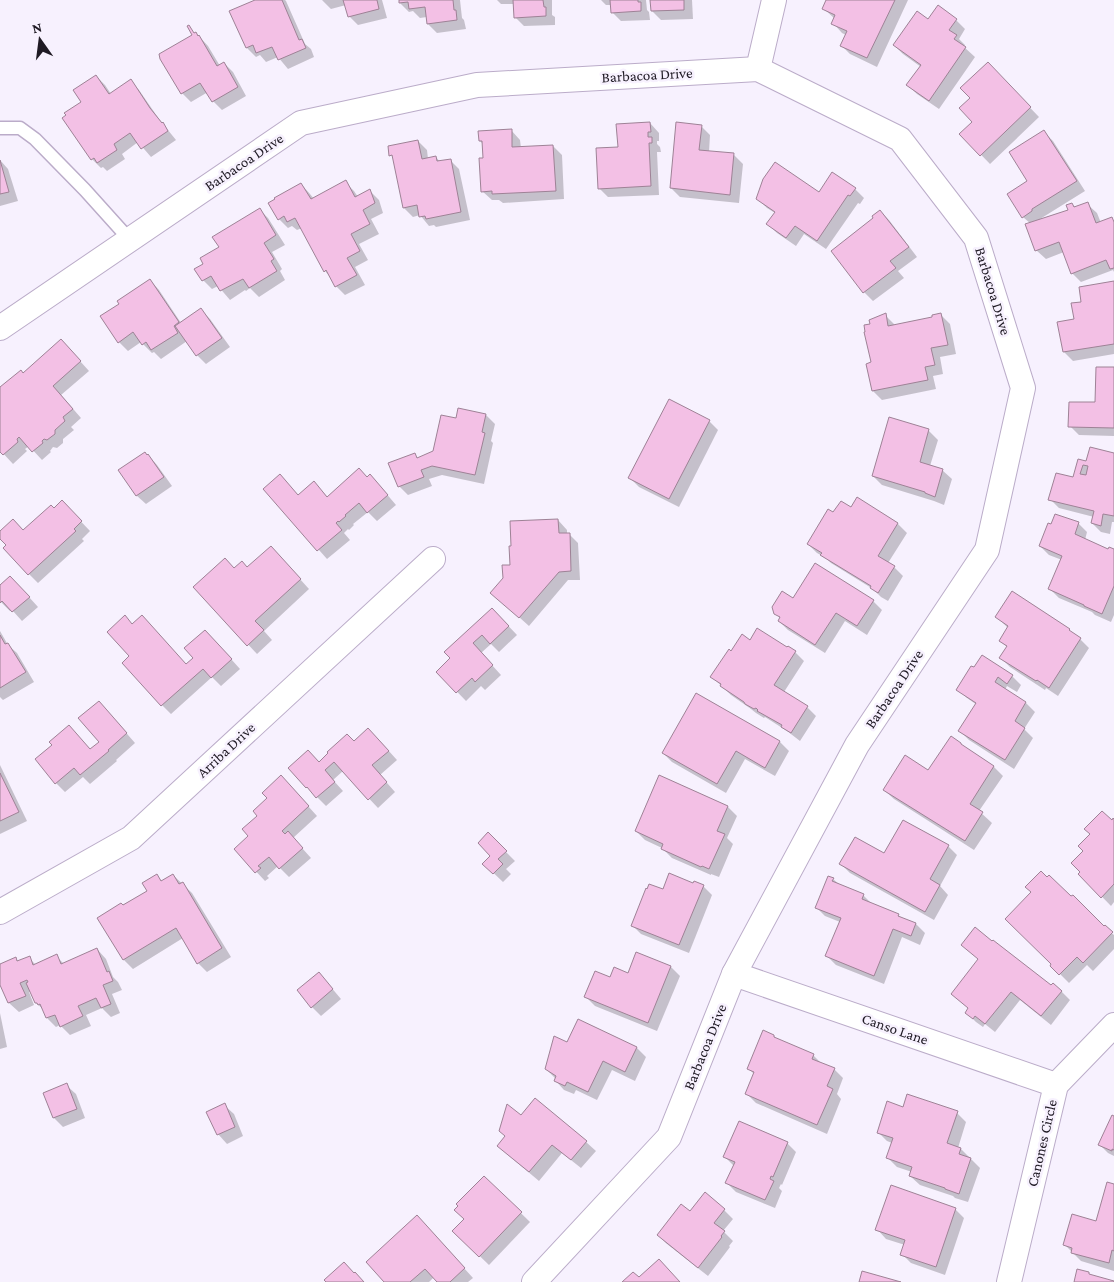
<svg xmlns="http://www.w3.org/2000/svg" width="1114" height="1282" font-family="'Crimson Pro',serif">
  <rect width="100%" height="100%" fill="#f7f1fe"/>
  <g fill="#0003">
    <polygon points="258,0 285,0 286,1 305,44 311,49 314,57 288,69 278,57 266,62 260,55 256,57 247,48"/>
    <polygon points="322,0 382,0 387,18 358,25 349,16 346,5 331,9"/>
    <polygon points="400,0 460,0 462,18 464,20 466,29 437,33 428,24 427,17 420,18 413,11 409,12 400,3"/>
    <polygon points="497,0 552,0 552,15 555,17 555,25 524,26 515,17 515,4 501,4"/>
    <polygon points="601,0 646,0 647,10 649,12 650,20 621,21 612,12 612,5 606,5"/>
    <polygon points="655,0 692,0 693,19 661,20 652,11"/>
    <polygon points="827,0 908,0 877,67 850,54 841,45 846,35 842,33 833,23 835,19 823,8"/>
    <polygon points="938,7 956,20 965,29 959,39 965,45 964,47 975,57 939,109 917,94 908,85 921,67 903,54 894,45 928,21"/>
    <polygon points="196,33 208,46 220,66 224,63 233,72 246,96 222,110 213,101 208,92 191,102 182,93"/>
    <polygon points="997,73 1039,117 990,164 961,134 974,122"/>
    <polygon points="96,76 105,85 111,94 130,81 139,90 159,119 176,140 151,157 138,142 122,154 125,159 107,171 103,167 101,168 92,159 63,118 83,102"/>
    <polygon points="650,123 659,133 659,141 657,141 657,144 660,147 661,152 657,152 659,195 608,197 599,188 619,148"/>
    <polygon points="701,126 710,135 709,152 734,155 743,164 739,203 680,197 671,188"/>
    <polygon points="511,130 520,140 521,148 553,146 562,155 564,199 503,203 499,200 492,200 482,191 484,160 483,144 480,141"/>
    <polygon points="1044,132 1053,141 1085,191 1040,219 1041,221 1070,210 1072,204 1076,208 1087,204 1097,213 1101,223 1112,219 1114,221 1114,272 1113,270 1081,282 1072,273 1064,252 1046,259 1036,250 1031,224 1023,217 1029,182"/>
    <polygon points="418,141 427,150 428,159 436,157 440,162 450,160 459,169 470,220 436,227 434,225 429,226 420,215 413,217 404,208 394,158 391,155"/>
    <polygon points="0,160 8,169 18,201 0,206"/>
    <polygon points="345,182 354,191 358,197 370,191 379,200 383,213 371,219 379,234 359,244 368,260 355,267 365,285 345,295 336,286 332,279 325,271 302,228 297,230 292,226 288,228 279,219 301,184 310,194 314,199"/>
    <polygon points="855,189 864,198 860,204 858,203 826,249 804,234 796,246 777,233 768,224 775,213 767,208 757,198 819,194"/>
    <polygon points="259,209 268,218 285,245 272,252 282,269 280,271 285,280 259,297 250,288 246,291 245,290 230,300 218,286 212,289 203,280 205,264 220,247"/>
    <polygon points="880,211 889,220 917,257 898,271 904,278 873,301 864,292 832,251 875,218"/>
    <polygon points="150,280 159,290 181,323 201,310 210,319 230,347 206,364 197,355 187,341 161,359 154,352 152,353 141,342 128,351 119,342"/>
    <polygon points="1114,282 1114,354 1073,361 1064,352 1075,320 1083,303"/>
    <polygon points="885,315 894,324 895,326 933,318 941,315 950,324 956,354 940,357 943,374 933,376 936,389 882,400 873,391 871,325"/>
    <polygon points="70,350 89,371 61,395 81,418 71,427 74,430 63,439 63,443 57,448 53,447 50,451 51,452 42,460 29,446 25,449 27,451 13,464 0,450 0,389 23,374"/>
    <polygon points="1114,368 1114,436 1079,435 1070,426 1096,404"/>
    <polygon points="486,415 495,424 491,441 493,443 484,484 442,475 429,479 432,486 408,495 399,486 414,454 419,459 434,452 457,420"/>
    <polygon points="709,421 718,430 679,507 639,487 630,478"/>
    <polygon points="928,430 938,440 930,466 942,470 952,479 944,505 934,501 882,485 873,476"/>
    <polygon points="148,455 157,465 172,486 146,504 136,495"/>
    <polygon points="1114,455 1114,522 1112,522 1110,534 1101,532 1092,523 1094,517 1059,508 1050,499 1074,478 1078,461 1087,463"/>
    <polygon points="379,485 396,505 377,521 368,512 353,524 354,525 349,530 348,529 344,533 350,540 327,559 265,489 299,496 323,492 328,498"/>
    <polygon points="857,499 898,524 907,533 888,563 894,567 903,576 888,601 881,597 873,589 831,563 826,558 817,553 808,544 833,514 851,509"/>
    <polygon points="54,509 71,511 90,531 82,539 84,541 38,583 29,574 8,545 0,537 0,533 24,531"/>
    <polygon points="558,520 567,530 567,534 569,534 578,543 580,580 568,580 529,626 492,593"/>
    <polygon points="1078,523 1087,532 1085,540 1109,550 1114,551 1114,615 1111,622 1095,615 1092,612 1059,598 1050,589 1062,560 1049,555 1040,546"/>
    <polygon points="280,557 309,589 264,631 272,640 257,654 195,587 234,569 248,569"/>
    <polygon points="815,564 873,601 882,610 867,635 845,621 825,653 788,630 779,621 781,619 775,613 793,600"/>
    <polygon points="0,586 19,586 38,607 22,621 12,610 10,611 0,601"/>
    <polygon points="997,617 1074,635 1080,639 1089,648 1058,696 1046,688 1045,690 1010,667 1001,658 1008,648 1000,641 1008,628"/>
    <polygon points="501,618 517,635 499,652 491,644 481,653 501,675 485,690 481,686 466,701 438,672"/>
    <polygon points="133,625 186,665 214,640 240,669 221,686 212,677 171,714 162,705 131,656"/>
    <polygon points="0,631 8,645 17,653 34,682 3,700 0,697"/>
    <polygon points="750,641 788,648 795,652 804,661 784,692 807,707 816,716 800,741 787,731 765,717 764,718 756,713 751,709 731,695 712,677 732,652"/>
    <polygon points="974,669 1012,676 1021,685 1017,692 1007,686 1005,690 1026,703 1035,712 1024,729 1033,738 1014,769 969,740 960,731 977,705 967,698 958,689"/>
    <polygon points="697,694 780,742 789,751 775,776 745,759 726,793 672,762 663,753"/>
    <polygon points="108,712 135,743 116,760 117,761 90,784 83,777 65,792 56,783 100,742"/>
    <polygon points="377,738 397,760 380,775 395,792 378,808 343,771 333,780 343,791 326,806 307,787 289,768 319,763 354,742"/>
    <polygon points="965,748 994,767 1003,776 979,811 992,823 974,850 894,799 884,790 929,772"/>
    <polygon points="0,765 27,821 0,834"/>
    <polygon points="659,777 728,807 737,816 727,838 733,844 719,877 711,874 711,875 672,858 662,848 645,840 636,831"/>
    <polygon points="290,786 317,816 293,838 311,858 289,877 278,866 267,876 269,878 265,881 236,850 250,837"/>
    <polygon points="1114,821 1114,902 1111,906 1080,874 1085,851 1112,822"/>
    <polygon points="488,834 515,861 506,869 511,874 503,882 484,864 492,856"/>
    <polygon points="948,846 957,855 940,886 948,895 934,920 850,873 841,864 884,855"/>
    <polygon points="156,875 162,881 173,875 192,893 231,957 207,972 198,963 183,938 133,969 124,960 98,918 149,891"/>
    <polygon points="833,879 840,885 863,895 872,904 898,915 902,918 916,924 925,933 920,945 902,937 884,984 836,965 827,956 840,922 825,916 816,907"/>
    <polygon points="1047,879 1114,935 1114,949 1093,971 1087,965 1069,983 1052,966"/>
    <polygon points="694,885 703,886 712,895 689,953 641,934 632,925 663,890"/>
    <polygon points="97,949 106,959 113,977 118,982 122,990 112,994 120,1013 111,1017 102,1008 86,1015 91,1026 70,1035 60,1025 56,1027 47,1018 44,1010 36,1003 31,991 29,992 34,1005 19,1012 9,1003 0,982 0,965 15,958 19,962 29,958 36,965 56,956 64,964"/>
    <polygon points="671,967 680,976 657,1031 595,1006 586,997 611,978"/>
    <polygon points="319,973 341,999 321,1016 312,1007"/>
    <polygon points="1051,987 1061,991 1070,1000 1051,1025 1020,1000 995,1032 985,1024 983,1027 976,1022 967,1013 969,1009 952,994"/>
    <polygon points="0,1013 7,1047 0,1049"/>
    <polygon points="578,1021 637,1048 646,1057 635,1081 612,1070 597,1100 576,1090 574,1094 564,1090 555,1080 556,1079 546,1069 567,1044"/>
    <polygon points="774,1036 777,1040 813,1055 823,1065 834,1069 843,1078 837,1094 841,1099 827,1134 756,1103 747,1094 755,1075 748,1068"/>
    <polygon points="66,1085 76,1094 85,1118 63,1127 54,1118"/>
    <polygon points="536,1100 586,1142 596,1151 581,1168 562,1153 539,1181 508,1155 498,1146"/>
    <polygon points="224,1105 234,1114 243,1136 227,1144 218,1134"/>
    <polygon points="904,1108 957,1113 966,1122 958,1148 961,1149 980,1168 968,1202 955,1198 953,1196 920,1185 910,1176 912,1172 897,1167 888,1158 892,1143 887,1141 878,1132"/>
    <polygon points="1114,1118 1114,1156 1108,1153 1099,1144"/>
    <polygon points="787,1143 796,1152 782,1185 781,1184 779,1188 782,1191 775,1208 736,1192 727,1183 734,1166 725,1157"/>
    <polygon points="484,1177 530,1222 489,1265 463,1240 465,1219"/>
    <polygon points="1114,1186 1114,1271 1081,1261 1065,1245 1097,1223"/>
    <polygon points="955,1209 964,1218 945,1275 911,1263 902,1254 905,1245 886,1239 877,1229"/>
    <polygon points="724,1210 733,1219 723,1231 733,1241 729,1246 730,1247 708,1276 667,1244 658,1235 691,1213"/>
    <polygon points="426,1226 473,1278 468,1282 438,1282 434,1277 429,1282 385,1282"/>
  </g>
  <g fill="#f3c0e5" stroke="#9e8296" fill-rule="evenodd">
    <polygon points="255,0 282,0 299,40 302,39 306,48 278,60 272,47 256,53 253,45 246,48 229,11"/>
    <polygon points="343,0 377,0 379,9 348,17"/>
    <polygon points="399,0 453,0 454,10 456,10 457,20 427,24 425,7 409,9 408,2 399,3"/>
    <polygon points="513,0 543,0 544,7 546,7 546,16 514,18"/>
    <polygon points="610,0 638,0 638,2 641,2 641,11 611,13"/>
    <polygon points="650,0 684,0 684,10 651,11"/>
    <polygon points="826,0 895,0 867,58 840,46 847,31 831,24 835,15 822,9"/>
    <polygon points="938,5 957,19 949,30 957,35 954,39 966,47 929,101 906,85 921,65 893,45 917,11 928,19"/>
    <polygon points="189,25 194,33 196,32 198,36 199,35 217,66 224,62 238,87 212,102 200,83 181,94 160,59 159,54 192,35 187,26"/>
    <polygon points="988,62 1031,107 980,156 959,134 972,122 959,108 970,98 960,88"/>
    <polygon points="96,75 109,94 131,79 150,108 162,123 163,122 168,131 141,149 130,133 114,144 117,150 97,163 94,158 91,160 62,118 66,115 64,113 81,102 73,90"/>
    <polygon points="650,122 651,132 648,132 648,137 652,137 652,143 649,143 651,186 598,189 596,148 618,147 616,124"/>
    <polygon points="676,122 702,125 699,150 734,153 730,195 670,188"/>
    <polygon points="512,129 512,147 553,145 556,191 492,194 492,191 481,192 479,158 483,158 482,141 479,141 478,131"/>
    <polygon points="1044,130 1077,181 1032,209 1032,211 1022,218 1007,194 1027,181 1009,152"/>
    <polygon points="418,140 422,159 436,156 437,161 451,159 461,212 426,219 425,216 419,217 417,205 403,208 392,155 389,156 388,146"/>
    <polygon points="0,160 9,192 0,194"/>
    <polygon points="775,162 819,192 832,172 856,188 850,196 848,195 817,241 795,226 786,238 766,224 775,212 756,199 763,179"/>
    <polygon points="346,180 355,197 370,189 375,203 363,210 370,224 351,234 360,251 347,258 357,275 335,287 326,270 324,272 295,218 287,222 284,216 278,220 268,203 275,199 274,198 301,183 311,199"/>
    <polygon points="1088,202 1096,223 1112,217 1114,222 1114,268 1110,269 1106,260 1071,274 1059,242 1035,251 1025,224 1068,210 1066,205 1072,203 1074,207"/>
    <polygon points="260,208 276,235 264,243 274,259 271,261 277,271 249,288 243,279 220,291 211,276 202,281 194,269 203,264 200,258 219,247 212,237"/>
    <polygon points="880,210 909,247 890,261 896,268 863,293 831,251 873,218 872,216"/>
    <polygon points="150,279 179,322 174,326 178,333 151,350 146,342 142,345 133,332 118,343 100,316 119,304 117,301"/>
    <polygon points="1114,281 1114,344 1063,352 1057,322 1074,319 1071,303 1081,302 1079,287"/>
    <polygon points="201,308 222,338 196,356 175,326"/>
    <polygon points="886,313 888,326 932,317 932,315 941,313 948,345 931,348 935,365 925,367 928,380 872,391 866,364 871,362 864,332 865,332 864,325 870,324 869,320"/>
    <polygon points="61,339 81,361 53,386 73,409 63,417 65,421 55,430 55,434 47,440 44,439 42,441 43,443 32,452 19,437 17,439 18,442 3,455 0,452 0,387 21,370 23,373"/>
    <polygon points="1096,367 1114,367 1114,428 1068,427 1069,402 1095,402"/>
    <polygon points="669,399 710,420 669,499 628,478"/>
    <polygon points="458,408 486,414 482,432 485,433 475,475 432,466 421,470 424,477 398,487 388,463 415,453 417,458 433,451 441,415 456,418"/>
    <polygon points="889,417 929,429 920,462 943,469 935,497 925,493 925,492 872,476"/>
    <path d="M1090,447L1114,453V516L1103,514L1101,526L1091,523L1094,511L1048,500L1056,473L1073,477L1078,459L1086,461ZM1083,465L1088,466L1086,475L1080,474Z"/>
    <polygon points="145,452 147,455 148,454 164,477 136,496 118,470"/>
    <polygon points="359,468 367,477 370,474 388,495 367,513 359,503 345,515 346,516 339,522 338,521 336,523 342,530 317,551 263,489 280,474 298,495 314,481 327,497"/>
    <polygon points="857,497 898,523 878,556 895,566 878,593 870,588 871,586 820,555 822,553 807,544 828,509 833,512 841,501 851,507"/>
    <polygon points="62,500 82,521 74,529 76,531 28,575 3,548 6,545 0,539 0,531 13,519 23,530 51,505 54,508"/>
    <polygon points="1055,514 1079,522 1075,534 1108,549 1109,547 1114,549 1114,586 1102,614 1084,606 1084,605 1048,589 1062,556 1039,546 1048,523 1051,524"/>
    <polygon points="558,519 559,533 570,533 571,571 559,572 519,618 490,593 503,578 502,565 510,565 509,546 511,546 510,521"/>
    <polygon points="271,546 301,579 255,621 264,630 247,646 193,587 225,558 234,568 242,561 247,567"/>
    <polygon points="815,563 874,600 857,626 836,613 815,645 778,621 780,617 774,614 772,607 782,591 793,598"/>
    <polygon points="10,576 30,597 12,612 2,601 0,603 0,585"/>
    <polygon points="1012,591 1070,629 1069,630 1081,638 1049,688 1037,680 1036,681 999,658 1007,646 999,641 1008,626 995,617"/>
    <polygon points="492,608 509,626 490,644 482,635 473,643 493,665 475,682 472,678 456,693 436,672 450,658 444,652"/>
    <polygon points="125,615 132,624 142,615 186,664 193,658 184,648 205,630 232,659 211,678 203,669 161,706 122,663 129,656 107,632"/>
    <polygon points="757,628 787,647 788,646 796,651 774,685 808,706 791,733 781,727 782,725 757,711 758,710 756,708 754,709 745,704 744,702 720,686 721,684 710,677 729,649 731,651 742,634 750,640"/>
    <polygon points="0,635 5,644 8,643 26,672 0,688"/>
    <polygon points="982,655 1013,675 1007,684 998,677 995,682 1026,702 1015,721 1025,728 1005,760 958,731 976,703 956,690 971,666 974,667"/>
    <polygon points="696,693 780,741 765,768 736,751 717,784 662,753"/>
    <polygon points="99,701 127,733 108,750 109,751 80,775 74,768 55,784 35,759 52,745 49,742 69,725 90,749 99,742 78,718"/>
    <polygon points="368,728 389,751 372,765 387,782 368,800 334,762 325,770 335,782 316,798 307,787 306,788 288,768 308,750 319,762 328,753 327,752 347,734 354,741"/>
    <polygon points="951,736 961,743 961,744 994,766 970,804 983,812 965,841 883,790 905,755 928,770"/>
    <polygon points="0,773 19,812 0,821"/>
    <polygon points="281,775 309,806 282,831 285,834 288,831 303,848 279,869 269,857 258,866 261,868 255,873 234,849 248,836 242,829 257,816 253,811 267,798 262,793"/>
    <polygon points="659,775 728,806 717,831 725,834 709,869 702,866 701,867 661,849 663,844 635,831"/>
    <polygon points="1102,811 1112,820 1113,818 1114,819 1114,884 1101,898 1078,874 1080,872 1071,863 1083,851 1078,846 1090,834 1084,829"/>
    <polygon points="903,820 949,845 930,879 940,885 925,912 839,864 855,837 884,853"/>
    <polygon points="488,832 507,851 498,859 503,864 493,874 482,864 490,856 478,843"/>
    <polygon points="1041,871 1047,877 1049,875 1071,896 1073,895 1104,926 1105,925 1113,932 1083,963 1077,957 1059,975 1050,966 1051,964 1005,919 1031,892 1025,887"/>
    <polygon points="669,873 693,883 694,881 704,885 679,945 631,926 646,888 647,889 649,884 663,889"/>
    <polygon points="157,874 161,881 173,874 179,884 183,882 222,948 197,964 176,928 123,960 97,918 121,903 123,905 147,891 142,883"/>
    <polygon points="828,876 834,878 832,881 864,894 862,899 899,914 898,916 916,923 911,936 893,929 874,976 825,956 841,918 815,908"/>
    <polygon points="975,927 992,941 993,940 1051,985 1053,983 1062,991 1041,1016 1011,992 985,1024 975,1016 973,1019 965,1013 968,1008 951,994 978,959 961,945"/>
    <polygon points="97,948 107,972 109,971 113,981 103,985 111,1004 101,1008 96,998 78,1006 83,1016 60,1027 55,1015 46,1018 40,1004 38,1005 37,1003 35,1003 26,983 28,982 27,980 20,983 26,996 8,1003 0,985 0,964 16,957 17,961 30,956 33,965 57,954 61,964"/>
    <polygon points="636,952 671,966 648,1023 584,997 595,971 610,977 614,967 628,973"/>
    <polygon points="319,972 333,989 311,1008 297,990"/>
    <polygon points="578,1019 637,1047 625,1072 603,1061 588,1092 567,1082 565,1086 554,1081 556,1076 545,1069 554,1036 567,1042"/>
    <polygon points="763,1030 774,1035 774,1037 814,1054 812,1059 835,1068 827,1086 833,1089 817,1125 745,1094 754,1072 747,1069"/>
    <polygon points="67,1083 77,1109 53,1118 43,1093"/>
    <polygon points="907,1094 958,1111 947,1143 961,1148 959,1154 971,1158 959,1194 945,1189 945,1188 909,1176 912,1167 886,1158 893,1138 877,1133 887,1101 903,1107"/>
    <polygon points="535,1098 587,1141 571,1160 552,1145 529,1172 497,1146 505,1136 499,1131 507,1104 521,1115"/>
    <polygon points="225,1103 235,1127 217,1135 206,1112"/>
    <polygon points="1112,1115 1114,1116 1114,1150 1112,1149 1112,1151 1098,1145"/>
    <polygon points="739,1121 788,1142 773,1177 771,1176 770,1179 774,1181 765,1200 725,1183 735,1162 723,1157"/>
    <polygon points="484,1176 522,1212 479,1257 452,1231 464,1219 454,1210 458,1206 456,1204"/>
    <polygon points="1107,1182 1114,1184 1114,1251 1112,1250 1109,1263 1071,1253 1072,1248 1063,1245 1072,1214 1096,1221"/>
    <polygon points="891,1185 956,1208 936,1267 900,1255 905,1240 875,1230"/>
    <polygon points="705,1192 725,1209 714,1223 725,1231 721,1236 722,1237 698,1268 657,1235 681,1204 690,1211"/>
    <polygon points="417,1215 465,1268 450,1282 437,1282 425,1269 410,1282 384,1282 366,1262"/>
    <polygon points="659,1259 680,1282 622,1282 633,1272 639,1277"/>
    <polygon points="344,1262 354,1273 355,1272 364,1282 326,1282 324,1280"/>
    <polygon points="1077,1269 1089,1272 1089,1274 1114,1281 1114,1282 1074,1282"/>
    <polygon points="862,1271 901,1282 859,1282"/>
  </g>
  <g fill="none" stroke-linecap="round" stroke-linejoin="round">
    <g stroke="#bbacc9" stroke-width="15">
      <polyline id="lane" points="0,128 20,128 35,139 85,190 130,240"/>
    </g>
    <g stroke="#bbacc9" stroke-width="26">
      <g id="street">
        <polyline points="758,69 774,0"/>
        <polyline points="0,328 301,123 477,85 758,69 900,139 976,238 1023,388 987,550 857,745 734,974 669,1137 534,1282"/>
        <polyline points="0,912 131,838 433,559"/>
        <polyline points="734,974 1056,1085"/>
        <polyline points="1009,1282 1056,1085 1114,1025"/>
      </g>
    </g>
    <use href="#lane" stroke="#fff" stroke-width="12"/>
    <use href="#street" stroke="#fff" stroke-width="24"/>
  </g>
  <g text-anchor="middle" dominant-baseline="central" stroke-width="5" stroke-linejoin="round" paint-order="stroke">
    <g font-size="15" fill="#1f1a24" stroke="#f7f1fe">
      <text transform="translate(647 75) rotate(-3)">Barbacoa Drive</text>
      <text transform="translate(244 162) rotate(-34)">Barbacoa Drive</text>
      <text transform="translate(993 291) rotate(73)">Barbacoa Drive</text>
      <text transform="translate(894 689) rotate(-56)">Barbacoa Drive</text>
      <text transform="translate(226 750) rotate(-43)">Arriba Drive</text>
      <text transform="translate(895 1029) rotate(19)">Canso Lane</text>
      <text transform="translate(705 1047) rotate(-68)">Barbacoa Drive</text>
      <text transform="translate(1042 1143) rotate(-77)">Canones Circle</text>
    </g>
  </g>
  <g transform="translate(40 40) rotate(346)" stroke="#f7f1fe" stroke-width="4" paint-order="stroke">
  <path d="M0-4L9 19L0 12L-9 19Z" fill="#1f1a24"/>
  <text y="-8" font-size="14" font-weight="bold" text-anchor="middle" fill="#1f1a24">N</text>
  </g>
</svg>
